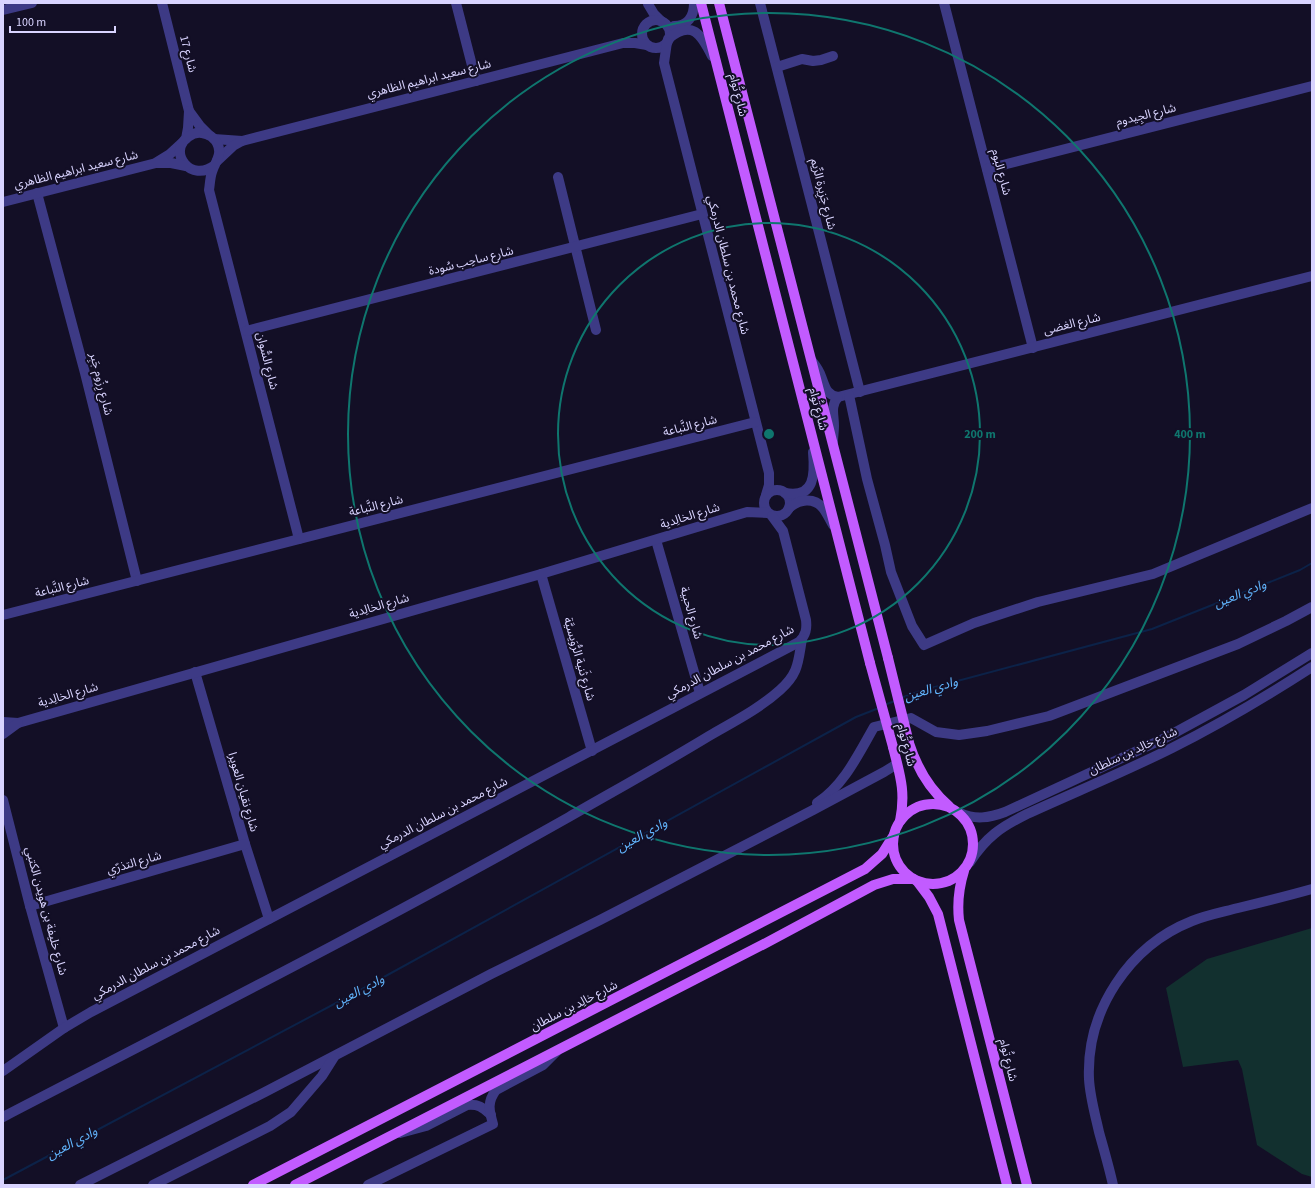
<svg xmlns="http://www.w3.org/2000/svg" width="1315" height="1188" font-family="'Source Sans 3','Noto Sans Arabic',sans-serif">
  <rect width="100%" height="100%" fill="#130f26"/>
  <polygon fill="#12302f" points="1312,928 1312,1177 1302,1174 1257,1145 1242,1069 1238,1060 1183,1067 1166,988 1207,959"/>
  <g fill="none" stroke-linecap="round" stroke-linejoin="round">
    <g stroke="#0c2248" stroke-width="2">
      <polyline points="901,698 920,691 1152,629 1300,570 1312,563"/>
      <polyline points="884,705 895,701"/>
      <polyline points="3,1180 353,994 856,717 879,708"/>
    </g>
    <g stroke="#3d3a85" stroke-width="10">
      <polyline points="162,3 189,111 188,128 186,139"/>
      <polyline points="456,3 476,81"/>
      <polyline points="760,3 860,392"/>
      <polyline points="944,3 1033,348"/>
      <polyline points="648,4 654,14 662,22"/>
      <polyline points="3,10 32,3"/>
      <circle cx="656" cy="34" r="14"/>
      <path d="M674,26C688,26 694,16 694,3"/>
      <path d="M668,39C692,19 701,34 712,56"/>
      <polyline points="667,42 664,63 769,473 769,485 766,495"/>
      <polyline points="777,67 802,59 813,61 821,60 833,56"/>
      <polyline points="189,111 200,126 209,135"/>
      <polyline points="214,139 242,141 623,43 635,43 647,45"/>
      <polyline points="217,161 233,146 242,141"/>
      <polyline points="157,162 170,154 182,143"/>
      <path d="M215,165C191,184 167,152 188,137C192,134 197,132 202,133C208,134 214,137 217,143C223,154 215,162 212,172C210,178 210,184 209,190L299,539"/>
      <polyline points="987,169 1312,86"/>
      <polyline points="558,177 596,330"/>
      <polyline points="37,193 85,373 137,581"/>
      <polyline points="3,202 156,163 171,163 186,166"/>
      <polyline points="246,331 702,214"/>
      <path d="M812,361C816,366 819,370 821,376C825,386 826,395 838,397L1312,276"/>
      <polyline points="849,395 867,479 885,545 891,572 912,626 924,645 974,623 1038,602 1153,574 1312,508"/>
      <path d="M833,442C833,437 834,431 834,426C834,414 830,407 838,397"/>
      <circle cx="777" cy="503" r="13"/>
      <path d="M785,493C815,499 815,474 813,452"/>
      <path d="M789,508C799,499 814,497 823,508C827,513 830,520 833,525"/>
      <polyline points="656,540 700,693"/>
      <polyline points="541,574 592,751"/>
      <polyline points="3,615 755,422"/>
      <polyline points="195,672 245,844 269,919"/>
      <polyline points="3,722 18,723 541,574 747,512 768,513"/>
      <polyline points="3,734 18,723"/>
      <polyline points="3,800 30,906 64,1028"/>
      <path d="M817,803C844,785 858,755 874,727L911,718L936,732L959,735L987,731L1049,716L1238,644L1286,621L1312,607"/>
      <path d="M960,813C975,820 989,818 1005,812L1165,738L1244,695L1312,653"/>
      <path d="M970,862C986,837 1001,827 1027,814C1075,792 1124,772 1172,748C1220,724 1267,696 1312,667"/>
      <polyline points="30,906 245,844"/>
      <path d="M3,1071L64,1028L91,1012L799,642C806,635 807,629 806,620L783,531L772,516"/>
      <path d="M3,1117C192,1019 383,922 569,817C616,790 663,764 709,736C733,722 759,709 780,690C799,673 798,662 802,639"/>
      <path d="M400,1133L426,1126L467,1105C479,1104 482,1107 491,1115"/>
      <polyline points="80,1185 265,1092 491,974 600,920 813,810 884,772 897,764"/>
      <polyline points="153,1185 270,1126 291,1112 322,1076 334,1057"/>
      <path d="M368,1185L493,1124C489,1110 487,1102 496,1090L543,1065L557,1051"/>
      <path d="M1113,1185C1109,1167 1104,1150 1099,1132C1095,1114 1090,1097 1089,1079C1086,1011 1129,946 1192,921C1207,915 1223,912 1238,908C1263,902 1287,896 1312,889"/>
    </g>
    <g stroke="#c25bff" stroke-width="10">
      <polyline points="701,3 870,663"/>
      <polyline points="719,3 888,658"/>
      <path d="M909,743C917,768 929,789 949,806"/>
      <path d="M893,747C900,775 906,792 900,821"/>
      <circle cx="933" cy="844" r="40"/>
      <path d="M964,871C959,887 957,902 959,920L1027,1185"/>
      <polyline points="917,881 929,897 938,914 1007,1185"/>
      <polyline points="253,1185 865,869 882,854 894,835"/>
      <polyline points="295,1185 764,944 874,885 893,879 913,879"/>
    </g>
    <g stroke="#c25bff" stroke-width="10">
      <polyline points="888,658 909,743"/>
      <polyline points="870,663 893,747"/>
    </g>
  </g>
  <g fill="none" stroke="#0f766e" stroke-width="2">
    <circle cx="769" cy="434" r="211"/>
    <circle cx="769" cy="434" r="421"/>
  </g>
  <g text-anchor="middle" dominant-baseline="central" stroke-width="4" stroke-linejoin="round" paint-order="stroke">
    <g font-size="12" fill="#d9d4ff" stroke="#130f26">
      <text transform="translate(188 54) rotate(76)">شارع 17</text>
      <text transform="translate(429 79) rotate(-14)">شارع سعيد ابراهيم الظاهري</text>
      <text transform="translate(738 95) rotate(76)">شارع تُوام</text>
      <text transform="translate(1146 115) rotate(-14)">شارع الجِيدوم</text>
      <text transform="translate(76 170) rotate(-14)">شارع سعيد ابراهيم الظاهري</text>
      <text transform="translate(1001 172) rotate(75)">شارع البوم</text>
      <text transform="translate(823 194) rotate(76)">شارع جَزِيرة الرِّيم</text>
      <text transform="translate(471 261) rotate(-14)">شارع ساحِب سُودة</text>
      <text transform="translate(728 265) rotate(76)">شارع محمد بن سلطان الدرمكي</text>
      <text transform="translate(1072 324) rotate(-14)">شارع الغضى</text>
      <text transform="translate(267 361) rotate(76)">شارع السُّوان</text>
      <text transform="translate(101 384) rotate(76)">شارع رِزُوم جَبِر</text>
      <text transform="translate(818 409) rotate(75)">شارع تُوام</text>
      <text transform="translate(690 426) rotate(-14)">شارع النَّباعة</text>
      <text transform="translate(376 506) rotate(-14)">شارع النَّباعة</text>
      <text transform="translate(690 516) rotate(-17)">شارع الخالِدية</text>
      <text transform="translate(62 587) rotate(-14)">شارع النَّباعة</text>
      <text transform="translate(379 606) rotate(-16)">شارع الخالِدية</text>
      <text transform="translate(691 613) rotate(74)">شارع الحبية</text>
      <text transform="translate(579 659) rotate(74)">شارع ثَنية الرُّوَيسيَّة</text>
      <text transform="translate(730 662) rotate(-28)">شارع محمد بن سلطان الدرمكي</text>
      <text transform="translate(68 695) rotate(-16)">شارع الخالِدية</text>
      <text transform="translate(906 745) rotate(75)">شارع تُوام</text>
      <text transform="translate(1133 751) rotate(-25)">شارع خالِد بن سلطان</text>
      <text transform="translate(243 792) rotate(74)">شارع نقيان العويرا</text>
      <text transform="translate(443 813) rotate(-27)">شارع محمد بن سلطان الدرمكي</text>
      <text transform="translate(134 863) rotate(-16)">شارع التذرّي</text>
      <text transform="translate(46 911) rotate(75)">شارع خليفة بن هويدن الكتبي</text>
      <text transform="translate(156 963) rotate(-28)">شارع محمد بن سلطان الدرمكي</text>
      <text transform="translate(574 1006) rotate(-27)">شارع خالِد بن سلطان</text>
      <text transform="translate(1008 1060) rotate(76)">شارع تُوام</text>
    </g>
    <g font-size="13" font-style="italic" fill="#62b6ff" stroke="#130f26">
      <text transform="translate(1240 594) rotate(-22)">وادي العين</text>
      <text transform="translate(931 689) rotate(-17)">وادي العين</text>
      <text transform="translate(642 835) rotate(-29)">وادي العين</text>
      <text transform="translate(359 991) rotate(-28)">وادي العين</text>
      <text transform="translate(72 1143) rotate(-28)">وادي العين</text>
    </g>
  </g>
  <circle cx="769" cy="434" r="6" fill="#0f766e" stroke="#130f26" stroke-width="2"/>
  <g font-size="12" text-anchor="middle" font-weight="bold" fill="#0f766e" stroke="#130f26" stroke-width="4" stroke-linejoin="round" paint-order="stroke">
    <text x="980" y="438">200 m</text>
    <text x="1190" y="438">400 m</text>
  </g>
  <rect width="1315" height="1188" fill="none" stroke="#d9d4ff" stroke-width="8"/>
  <path d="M10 26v6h105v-6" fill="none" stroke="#d9d4ff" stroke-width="2"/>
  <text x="16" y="26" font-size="12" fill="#d9d4ff" stroke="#130f26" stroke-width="3" paint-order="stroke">100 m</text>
</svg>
